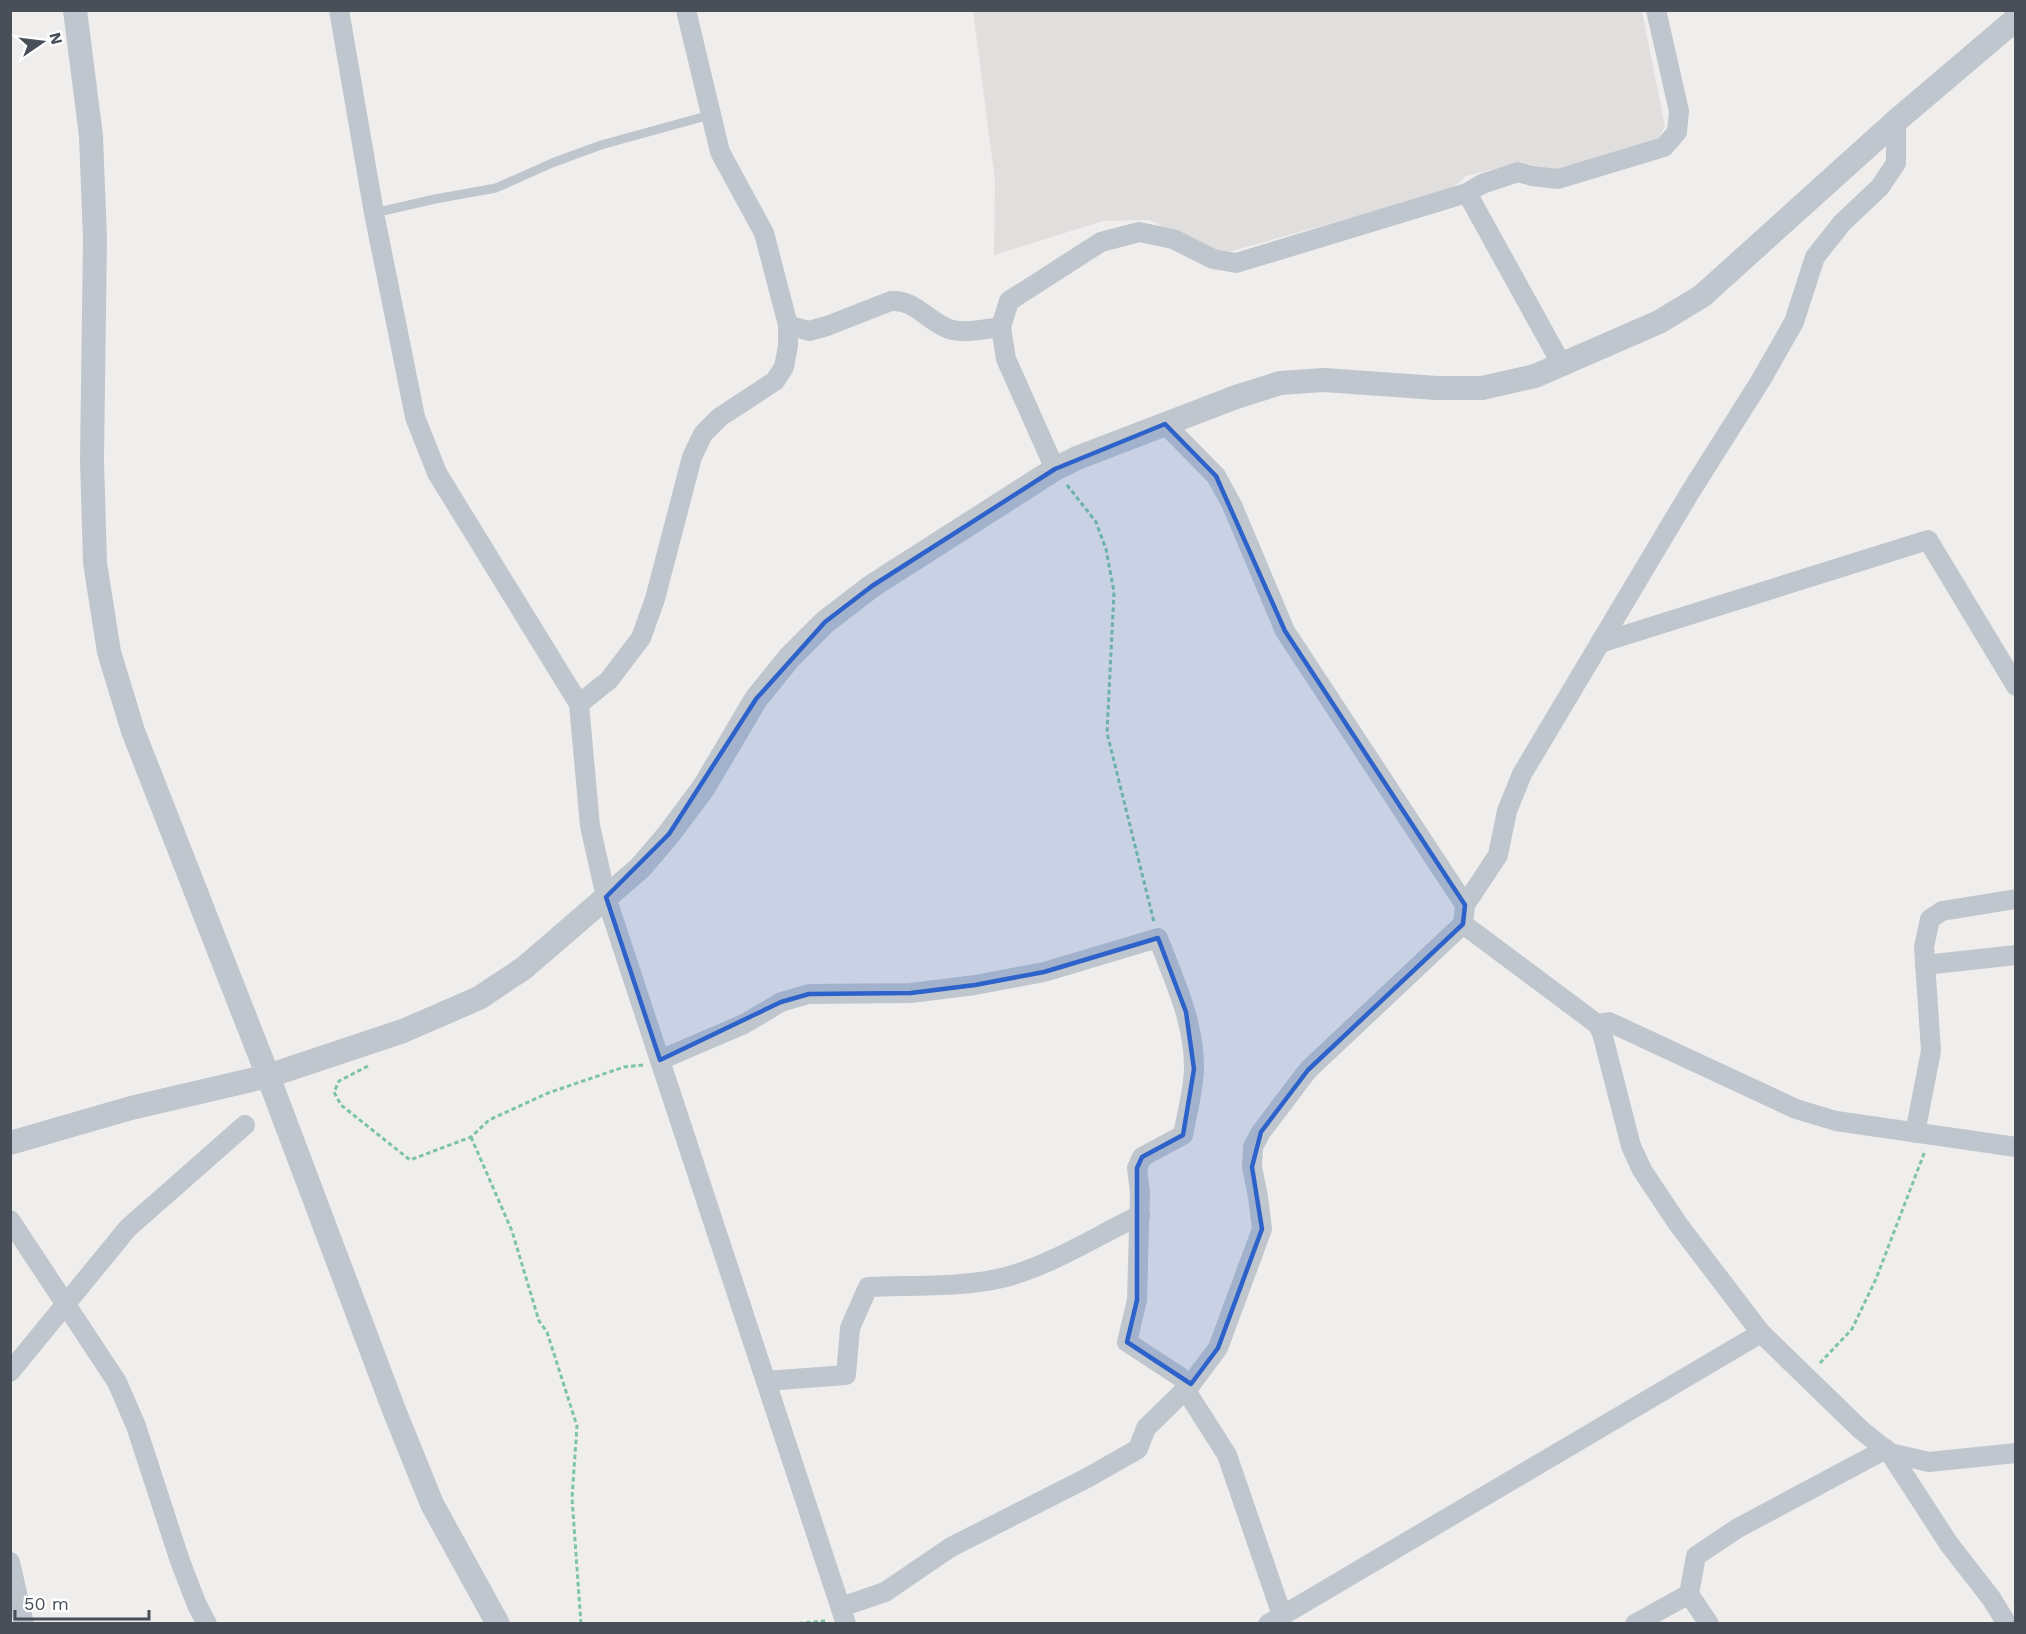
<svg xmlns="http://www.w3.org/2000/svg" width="2026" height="1634" font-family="'Work Sans',sans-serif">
  <rect width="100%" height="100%" fill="#f0eeed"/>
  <polygon fill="#e1dfde" points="973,11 1642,11 1665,126 1658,139 1553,171 1521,162 1466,176 1450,190 1221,254 1189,241 1150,220 1103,221 994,255 995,181"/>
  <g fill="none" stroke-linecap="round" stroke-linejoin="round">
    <g stroke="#7cc3a7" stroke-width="3" stroke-dasharray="4.5 3" stroke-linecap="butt">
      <polyline points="1067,485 1096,522 1106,549 1114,592 1107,733 1154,922"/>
      <polyline points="368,1066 339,1081 334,1092 341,1105 410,1160 471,1137 489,1120 548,1093 624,1067 643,1065"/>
      <polyline points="471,1137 512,1231 539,1321 547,1332 577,1426 572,1498 581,1624"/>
      <polyline points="1820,1363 1852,1329 1876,1279 1925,1151"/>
      <polyline points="791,1624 825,1621"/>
    </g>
    <polyline stroke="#c0c6ce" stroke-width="9" points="374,213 435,199 496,188 552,163 601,145 710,115"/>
    <g stroke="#c0c6ce" stroke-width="20">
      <polyline points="339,10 374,213 415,417 437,473 579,704 590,826 606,897 846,1624"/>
      <polyline points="1467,193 1562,365"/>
      <path d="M788,325L809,331L827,326L891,301C915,299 928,322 949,329C965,334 985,329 1001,327"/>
      <polyline points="1165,424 1216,476 1232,505 1285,631 1465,905"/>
      <polyline points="1055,469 1006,359 1001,327 1009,301 1101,242 1139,232 1173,239 1213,259 1236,263 1467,193 1482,184 1518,172 1532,176 1558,179 1664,147 1677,132 1679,111 1656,10"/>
      <polyline points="1600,643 1928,540 2016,686"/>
      <polyline points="579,704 609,680 641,638 655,599 692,457 703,434 720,417 775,381 784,367 788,346 788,325 764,233 720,152 686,10"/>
      <polyline points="1463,924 1597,1024 1602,1033 1631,1146 1642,1170 1678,1224 1761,1333 1861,1430 1890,1453 1929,1462 2016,1453"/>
      <polyline points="1925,965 2016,955"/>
      <polyline points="1597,1024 1609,1022 1796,1109 1836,1121 2016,1147"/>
      <path d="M660,1060L744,1024L781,1002L809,994L911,993L975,985L1044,972L1158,938C1174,980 1194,1021 1194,1067C1194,1089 1187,1113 1183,1135L1142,1157L1137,1168L1140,1192L1137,1300L1127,1342L1191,1384"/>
      <polyline points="1915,1133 1931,1051 1924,947 1930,919 1942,911 2016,899"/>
      <polyline points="10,1220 117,1382 136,1426 180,1561 197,1605 207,1624"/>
      <polyline points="10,1372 128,1228 245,1125"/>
      <path d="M766,1381L846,1375L850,1328L868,1287C912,1285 963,1288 1006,1277C1051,1265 1097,1236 1140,1215"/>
      <polyline points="1185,1389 1227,1455 1282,1615"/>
      <polyline points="1890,1453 1949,1544 1991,1598 2007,1624"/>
      <polyline points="10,1562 24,1624"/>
      <polyline points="1689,1594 1696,1556 1738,1528 1886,1449"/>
      <polyline points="841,1607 885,1592 951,1547 1087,1478 1138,1449 1146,1428 1191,1384 1218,1348 1262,1229 1258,1197 1252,1167 1253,1147 1261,1132 1308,1070 1463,924 1465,905 1498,855 1507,811 1522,774 1689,494 1761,380 1794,322 1815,257 1842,223 1880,187 1896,163 1896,121"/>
      <polyline points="1268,1624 1761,1333"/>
      <polyline points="1635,1624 1689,1594 1709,1624"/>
    </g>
    <g stroke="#c0c6ce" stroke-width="24">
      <polyline points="75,10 91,136 95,239 92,460 95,563 109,652 133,731 268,1076 394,1410 432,1504 498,1624"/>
      <polyline points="10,1143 131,1108 268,1076 403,1031 479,998 524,968 640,868 669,834 704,787 756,699 790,657 825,622 872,586 1055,469 1077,458 1236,397 1280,383 1324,380 1437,388 1482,388 1535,376 1659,322 1702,296 1896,121 2016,19"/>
    </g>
  </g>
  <path fill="#2d62ca" fill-opacity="0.2" stroke="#2d62ca" stroke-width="4.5" stroke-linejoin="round" d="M1165,424L1216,476L1285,631L1465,905L1463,924L1308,1070L1261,1132L1252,1167L1262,1229L1218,1348L1191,1384L1127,1342L1137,1300V1168L1142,1157L1183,1135L1194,1069L1186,1012L1158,938L1044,972L975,985L911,993L809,994L781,1002L660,1060L606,897L669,834L756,699L825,622L872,586L1055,469Z"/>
  <rect width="2026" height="1634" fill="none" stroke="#484f58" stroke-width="24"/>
  <g transform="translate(42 42) rotate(76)" stroke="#ffffff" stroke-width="4.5" paint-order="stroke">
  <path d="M0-4.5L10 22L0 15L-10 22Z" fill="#484f58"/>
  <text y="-9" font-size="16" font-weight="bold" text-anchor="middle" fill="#484f58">N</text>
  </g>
  <path d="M15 1610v9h134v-9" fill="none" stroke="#484f58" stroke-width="3"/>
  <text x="24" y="1610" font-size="18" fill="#484f58" stroke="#ffffff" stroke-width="4.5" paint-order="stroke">50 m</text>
</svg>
